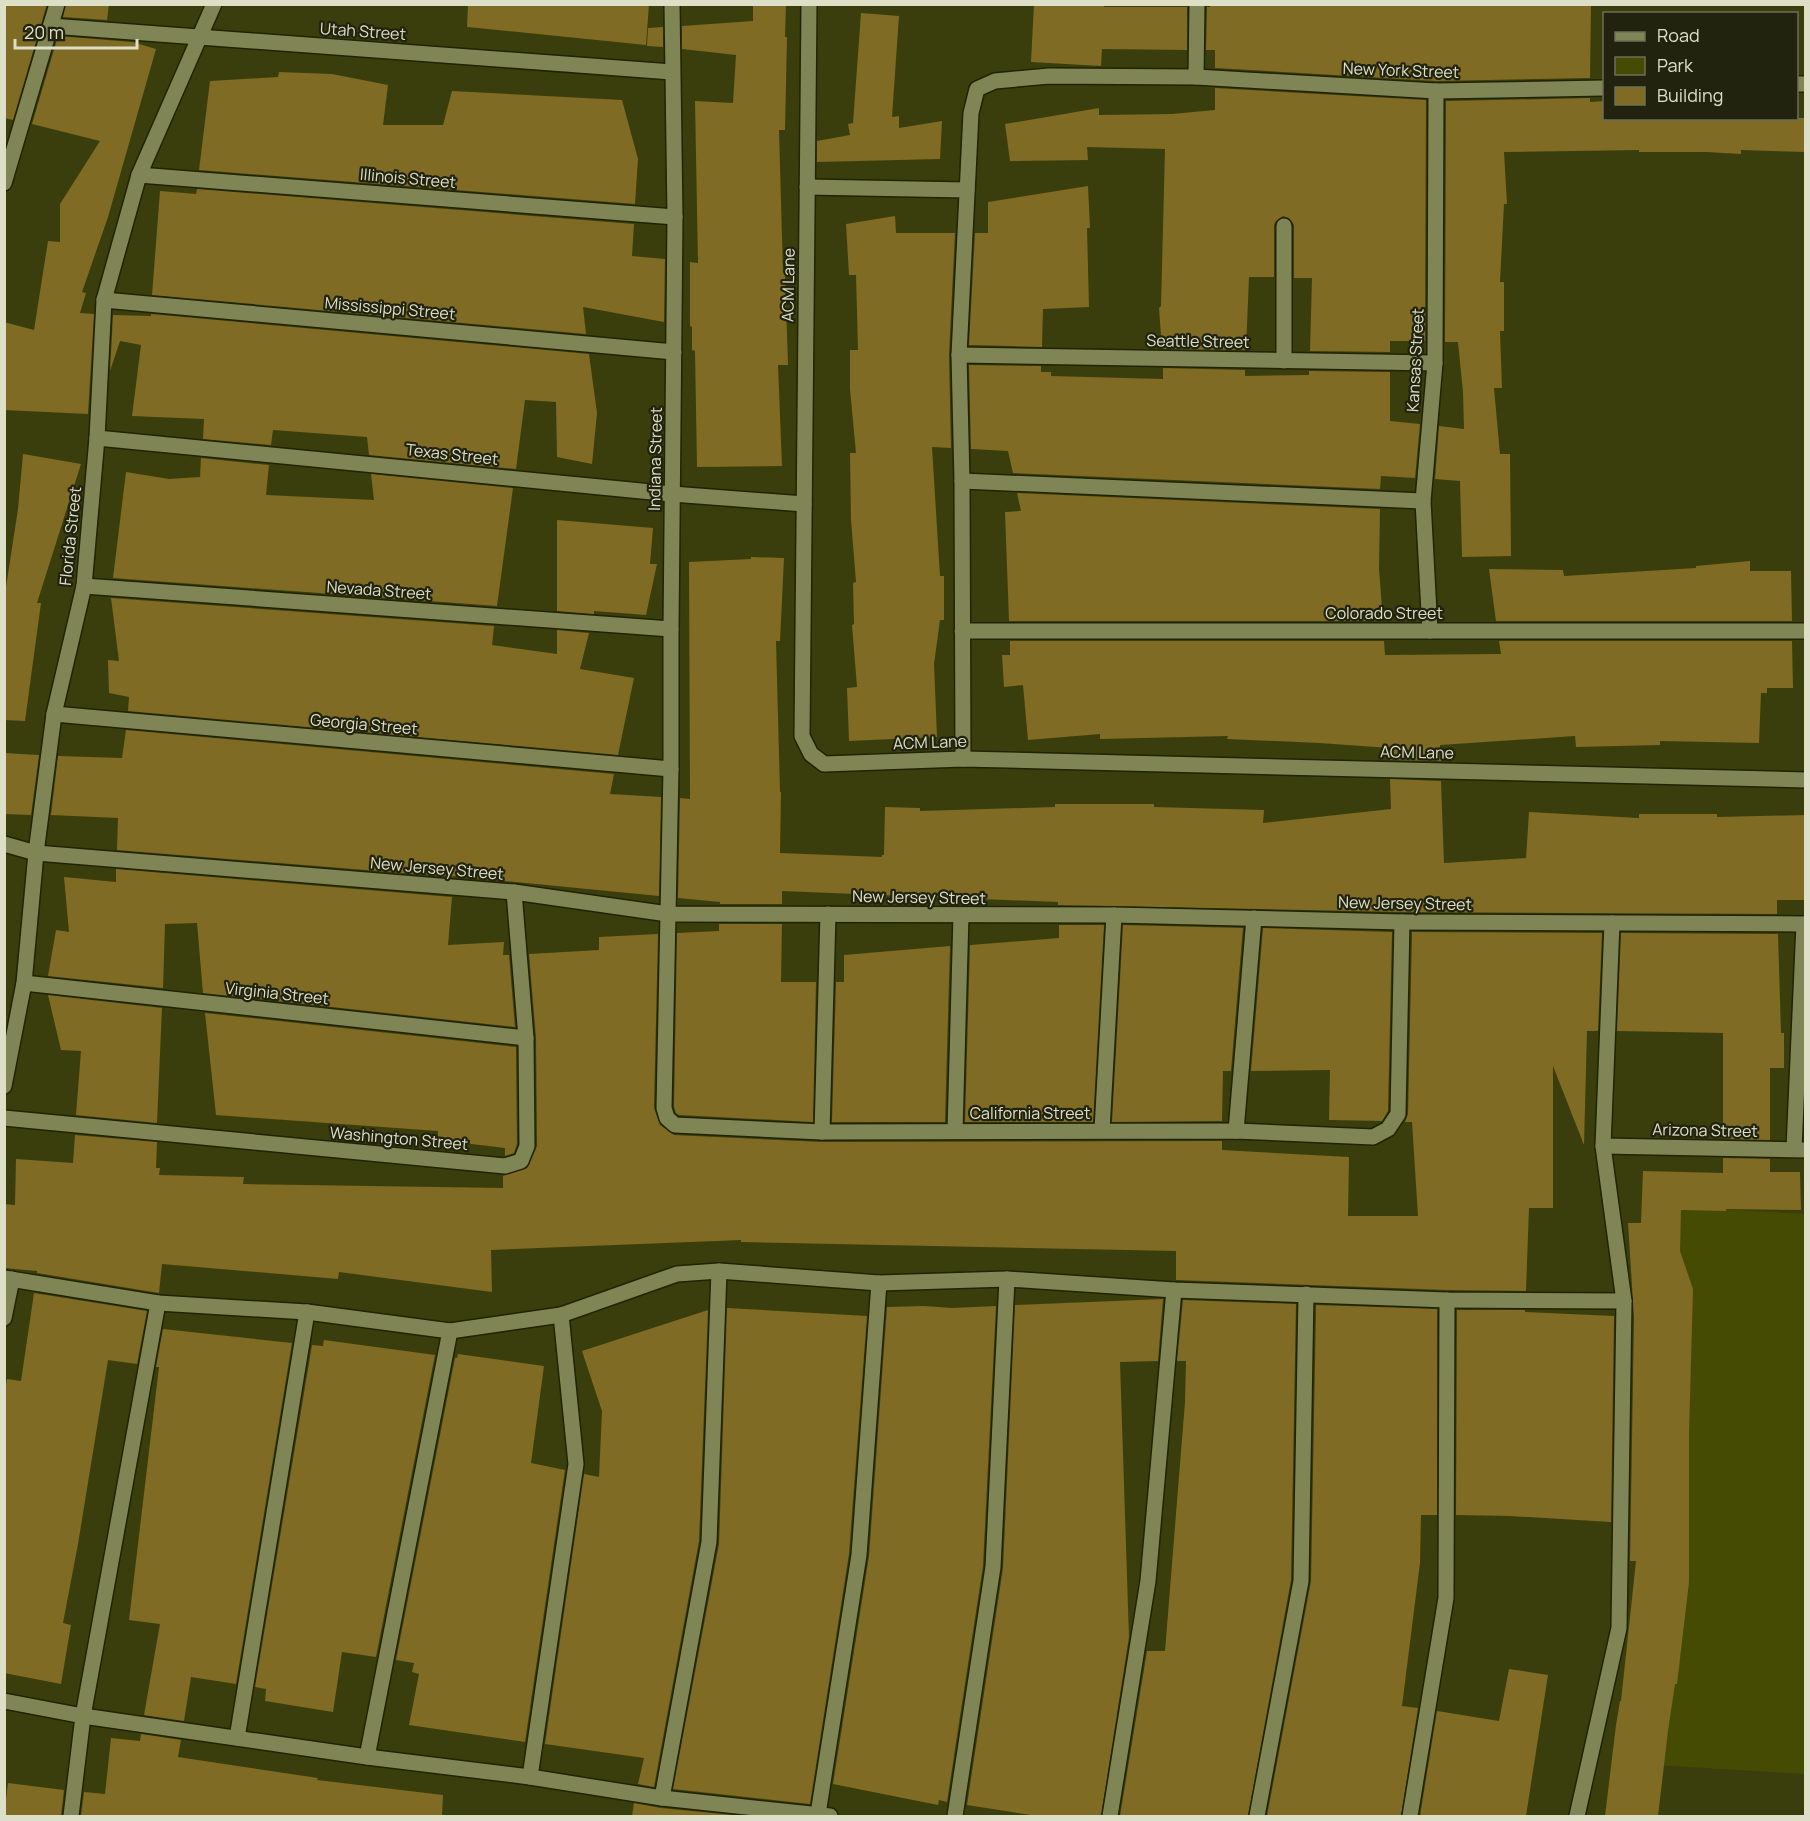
<svg xmlns="http://www.w3.org/2000/svg" width="1810" height="1821" font-family="Manrope,sans-serif">
  <rect width="100%" height="100%" fill="#3a3e0c"/>
  <polygon fill="#464b04" points="1666,1206 1805,1214 1805,1774 1639,1764"/>
  <g fill="#7f6b23">
    <polygon points="4,4 47,4 13,120 4,118"/>
    <polygon points="66,4 109,4 107,20 63,17"/>
    <polygon points="468,4 649,4 646,45 467,27"/>
    <polygon points="753,4 786,4 785,37 787,37 785,130 779,130 783,273 785,273 788,365 778,365 782,466 697,467 695,351 692,350 692,327 690,326 690,262 698,263 695,101 733,103 736,55 682,49 682,26 753,21"/>
    <polygon points="1034,4 1104,4 1104,7 1187,7 1187,50 1102,49 1101,66 1031,62"/>
    <polygon points="1210,4 1591,4 1590,78 1436,81 1215,68 1215,50 1206,50 1207,7 1210,7"/>
    <polygon points="861,13 899,16 892,117 899,116 899,128 942,121 940,159 817,162 817,141 850,135 848,124 853,123"/>
    <polygon points="663,27 663,47 647,46 648,28"/>
    <polygon points="58,36 132,42 156,49 108,217 82,292 86,293 80,313 94,314 88,414 4,410 4,322 34,330 48,241 60,242 60,204 100,141 32,124"/>
    <polygon points="279,72 332,74 388,85 383,125 443,125 452,91 622,100 638,159 635,204 199,170 210,81 278,77"/>
    <polygon points="1215,88 1426,100 1425,341 1390,341 1390,352 1310,351 1312,278 1294,278 1294,225 1289,218 1283,216 1276,221 1274,225 1274,277 1249,277 1246,350 1162,349 1159,308 1161,306 1165,149 1087,147 1088,160 1010,161 1005,124 1099,108 1099,115 1172,114 1215,110"/>
    <polygon points="1590,98 1590,102 1605,101 1605,118 1806,118 1806,152 1741,150 1741,154 1707,152 1639,152 1639,150 1504,152 1507,204 1504,204 1500,282 1504,282 1504,331 1500,331 1502,388 1494,388 1500,454 1510,454 1511,556 1462,557 1460,481 1435,479 1439,426 1464,429 1463,392 1458,342 1445,342 1446,101"/>
    <polygon points="1088,186 1090,228 1087,228 1089,307 1043,309 1042,347 969,345 975,233 988,233 988,202"/>
    <polygon points="197,189 634,224 632,256 665,259 664,322 583,307 586,334 152,295 160,191 196,194"/>
    <polygon points="895,216 896,233 955,233 949,355 951,448 932,447 940,576 944,576 944,620 940,620 934,664 937,737 849,741 847,688 857,687 852,625 854,624 853,583 856,582 851,520 850,453 856,453 850,389 850,350 858,350 856,275 849,275 846,224"/>
    <polygon points="151,314 589,354 597,413 592,464 557,457 556,402 525,400 516,469 369,455 367,437 273,430 271,445 203,439 204,419 132,416 141,345 120,341 110,371 113,315 151,316"/>
    <polygon points="969,365 1041,366 1041,372 1051,372 1051,376 1163,379 1163,368 1245,370 1245,376 1309,375 1309,371 1390,372 1390,421 1420,424 1415,478 1381,476 1380,489 1013,473 1008,451 971,449"/>
    <polygon points="23,454 81,464 37,603 41,603 25,721 4,720 4,600 18,509"/>
    <polygon points="201,458 269,465 266,495 374,500 371,474 513,488 497,606 113,578 126,472 169,479 200,477"/>
    <polygon points="1017,493 1380,509 1379,569 1383,621 1009,621 1005,512 1021,511"/>
    <polygon points="557,520 653,528 650,564 657,564 646,615 594,611 594,614 557,611"/>
    <polygon points="751,557 784,558 780,641 776,641 780,792 781,792 780,853 882,857 882,855 884,855 885,807 920,808 920,811 1055,807 1055,804 1154,804 1154,807 1264,810 1263,823 1391,809 1390,779 1441,781 1444,863 1526,858 1529,812 1639,818 1639,814 1717,814 1717,817 1806,815 1806,900 1777,900 1777,914 1402,912 1058,905 1058,902 782,891 782,904 720,904 720,902 678,898 680,798 690,799 689,562 751,559"/>
    <polygon points="1750,561 1750,571 1791,571 1792,621 1496,621 1489,569 1563,570 1564,576 1696,568 1696,566"/>
    <polygon points="111,598 494,626 492,645 557,654 557,630 589,633 580,669 634,678 618,755 128,711 129,697 109,693 108,660 119,661"/>
    <polygon points="1010,641 1384,641 1385,655 1501,654 1499,641 1792,641 1793,688 1767,688 1767,693 1761,693 1759,743 1660,741 1660,745 1576,747 1575,736 1440,745 1441,761 1390,760 1390,748 1319,743 1227,739 1228,736 1100,739 1100,734 1028,740 1023,685 1004,687 1002,655 1010,655"/>
    <polygon points="126,730 614,774 610,794 661,797 659,896 453,876 453,877 117,850 118,818 51,815 58,756 122,758"/>
    <polygon points="4,753 39,755 31,815 4,814"/>
    <polygon points="116,869 452,897 448,945 504,942 503,955 509,955 515,1027 203,993 197,923 165,924 163,988 48,976 56,930 69,932 64,877 116,882"/>
    <polygon points="719,924 782,924 781,982 816,982 813,1122 679,1115 676,1113 674,1107 677,933 719,931"/>
    <polygon points="1059,925 1104,925 1093,1122 965,1122 970,945 1059,938"/>
    <polygon points="1123,925 1243,928 1231,1071 1223,1071 1222,1121 1112,1122"/>
    <polygon points="1263,928 1392,932 1388,1111 1382,1121 1329,1120 1330,1070 1251,1071"/>
    <polygon points="1412,932 1602,933 1598,1031 1587,1031 1584,1145 1553,1066 1553,1208 1529,1208 1526,1291 1447,1290 1176,1280 1176,1251 741,1242 741,1240 491,1250 492,1292 339,1272 338,1279 162,1264 159,1293 37,1273 37,1271 4,1268 4,1204 15,1205 16,1159 73,1163 75,1135 157,1142 156,1168 160,1168 159,1175 244,1177 243,1184 503,1188 503,1176 527,1168 537,1146 536,1038 529,954 599,950 599,937 658,934 654,1108 660,1125 674,1135 822,1142 1222,1141 1222,1150 1349,1157 1348,1216 1418,1216 1412,1122 1405,1122 1408,1114"/>
    <polygon points="1621,933 1778,934 1781,1033 1784,1033 1784,1068 1770,1068 1770,1140 1723,1139 1723,1033 1617,1031"/>
    <polygon points="950,946 945,1122 832,1122 836,982 844,982 844,955"/>
    <polygon points="48,995 162,1008 157,1123 76,1115 81,1051 61,1050"/>
    <polygon points="205,1013 516,1047 517,1144 514,1153 505,1156 505,1148 438,1140 438,1131 216,1115"/>
    <polygon points="1723,1158 1770,1159 1770,1172 1800,1172 1801,1210 1726,1209 1726,1211 1681,1210 1680,1251 1693,1289 1689,1434 1689,1582 1677,1684 1675,1684 1668,1731 1658,1816 1605,1816 1616,1725 1620,1701 1621,1701 1636,1561 1630,1561 1634,1317 1628,1223 1641,1223 1643,1171 1723,1173"/>
    <polygon points="34,1293 147,1311 137,1364 108,1360 78,1544 63,1623 71,1625 61,1684 4,1673 4,1397 7,1379 21,1381"/>
    <polygon points="1163,1299 1158,1361 1120,1362 1129,1637 1101,1816 1037,1816 967,1805 1003,1568 1015,1305"/>
    <polygon points="1183,1300 1296,1304 1291,1580 1248,1816 1120,1816 1147,1651 1165,1651 1185,1402 1186,1361 1177,1361"/>
    <polygon points="1316,1305 1437,1309 1437,1515 1421,1515 1420,1563 1402,1706 1418,1708 1401,1816 1267,1816 1311,1581"/>
    <polygon points="924,1306 952,1308 996,1306 983,1566 947,1802 939,1800 938,1805 833,1784 869,1556 887,1307"/>
    <polygon points="727,1308 867,1316 849,1554 810,1804 673,1789 719,1544"/>
    <polygon points="708,1310 699,1541 654,1787 638,1784 644,1758 545,1744 584,1474 599,1477 602,1411 582,1351"/>
    <polygon points="1457,1310 1525,1310 1525,1312 1614,1316 1611,1522 1510,1516 1456,1515"/>
    <polygon points="163,1329 292,1343 236,1684 191,1677 184,1721 144,1715 160,1624 129,1620 159,1367 156,1367"/>
    <polygon points="324,1340 435,1355 376,1657 342,1652 333,1712 265,1701 266,1689 255,1687 312,1345 323,1346"/>
    <polygon points="458,1354 544,1366 531,1463 565,1470 525,1742 409,1725 419,1674 412,1672 414,1663 396,1660 455,1358 457,1358"/>
    <polygon points="1509,1669 1548,1675 1526,1816 1420,1816 1437,1711 1499,1721"/>
    <polygon points="141,1734 181,1740 178,1757 318,1778 317,1780 443,1795 442,1816 81,1816 84,1792 105,1794 111,1738 140,1741"/>
    <polygon points="8,1783 64,1790 61,1816 4,1816"/>
    <polygon points="634,1803 661,1808 743,1816 632,1816"/>
  </g>
  <g fill="none" stroke-linecap="round" stroke-linejoin="round">
    <g stroke="#212400" stroke-width="18">
      <g id="street">
        <polyline points="672,4 675,217 671,629 671,769 664,1108 667,1118 675,1125 822,1132 1236,1131 1373,1137 1388,1129 1398,1114 1402,922"/>
        <polyline points="809,4 802,736 811,754 824,764 963,759 1806,780"/>
        <polyline points="51,26 672,72"/>
        <polyline points="1196,77 1197,4"/>
        <polyline points="1796,84 1806,84"/>
        <polyline points="139,175 675,217"/>
        <polyline points="4,183 57,4"/>
        <polyline points="807,187 967,190"/>
        <polyline points="104,300 674,352"/>
        <polyline points="959,355 1435,363"/>
        <polyline points="1284,361 1284,226"/>
        <polyline points="97,438 672,494 804,504"/>
        <polyline points="962,481 1423,501"/>
        <polyline points="84,586 671,629"/>
        <polyline points="962,631 1806,631"/>
        <polyline points="1430,631 1423,501 1435,363 1436,91"/>
        <polyline points="54,714 671,769"/>
        <polyline points="963,759 962,481 959,355 971,113 977,89 995,81 1049,76 1196,77 1436,91 1604,88"/>
        <polyline points="4,844 36,853 514,892 668,914 1114,915 1402,922 1806,924"/>
        <polyline points="1612,923 1603,1146 1624,1301"/>
        <polyline points="24,983 526,1038"/>
        <polyline points="4,1086 24,983 36,853 54,714 84,586 97,438 104,300 139,175 214,4"/>
        <polyline points="4,1118 505,1166 521,1161 527,1146 526,1038 514,892"/>
        <polyline points="1102,1130 1114,915"/>
        <polyline points="955,1131 961,915"/>
        <polyline points="1236,1131 1254,918"/>
        <polyline points="822,1132 828,914"/>
        <polyline points="1603,1146 1806,1150"/>
        <polyline points="1794,1149 1804,924"/>
        <polyline points="4,1278 158,1303 307,1312 450,1331 561,1315 677,1274 719,1271 879,1283 1007,1279 1174,1290 1447,1300 1624,1301 1619,1628 1577,1816"/>
        <polyline points="4,1318 12,1279"/>
        <polyline points="4,1701 83,1716 367,1757 530,1777 662,1798 830,1816"/>
        <polyline points="237,1738 307,1312"/>
        <polyline points="367,1757 450,1331"/>
        <polyline points="530,1777 576,1464 561,1315"/>
        <polyline points="662,1798 709,1542 719,1271"/>
        <polyline points="818,1814 859,1555 879,1283"/>
        <polyline points="71,1816 83,1716 158,1303"/>
        <polyline points="955,1816 993,1567 1007,1279"/>
        <polyline points="1110,1816 1148,1581 1174,1290"/>
        <polyline points="1257,1816 1301,1581 1306,1294"/>
        <polyline points="1410,1816 1446,1598 1447,1300"/>
      </g>
    </g>
    <use href="#street" stroke="#808555" stroke-width="15"/>
  </g>
  <g text-anchor="middle" dominant-baseline="central" stroke-width="4.5" stroke-linejoin="round" paint-order="stroke">
    <g font-size="16" fill="#dde0c6" stroke="#21230f">
      <text transform="translate(363 31) rotate(4)">Utah Street</text>
      <text transform="translate(1401 70) rotate(2)">New York Street</text>
      <text transform="translate(408 178) rotate(5)">Illinois Street</text>
      <text transform="translate(788 285) rotate(-89)">ACM Lane</text>
      <text transform="translate(390 308) rotate(5)">Mississippi Street</text>
      <text transform="translate(1198 341) rotate(1)">Seattle Street</text>
      <text transform="translate(1415 360) rotate(-87)">Kansas Street</text>
      <text transform="translate(452 454) rotate(6)">Texas Street</text>
      <text transform="translate(655 459) rotate(-89)">Indiana Street</text>
      <text transform="translate(70 536) rotate(-84)">Florida Street</text>
      <text transform="translate(379 590) rotate(4)">Nevada Street</text>
      <text x="1384" y="613">Colorado Street</text>
      <text transform="translate(364 724) rotate(5)">Georgia Street</text>
      <text transform="translate(930 742) rotate(-2)">ACM Lane</text>
      <text transform="translate(1417 752) rotate(1)">ACM Lane</text>
      <text transform="translate(437 868) rotate(5)">New Jersey Street</text>
      <text transform="translate(919 897) rotate(1)">New Jersey Street</text>
      <text transform="translate(1405 903) rotate(1)">New Jersey Street</text>
      <text transform="translate(277 993) rotate(6)">Virginia Street</text>
      <text x="1030" y="1113">California Street</text>
      <text transform="translate(1705 1130) rotate(1)">Arizona Street</text>
      <text transform="translate(399 1138) rotate(5)">Washington Street</text>
    </g>
  </g>
  <rect width="1810" height="1821" fill="none" stroke="#dde0c6" stroke-width="12"/>
  <rect x="1603" y="12" width="195" height="108" fill="#21230f" stroke="#6c6f58" stroke-width="1.5"/>
  <rect x="1615" y="32" width="30" height="9" fill="#808555" stroke="#6c6f58" stroke-width="1.5"/>
  <text x="1657" y="42" font-size="18" fill="#dde0c6">Road</text>
  <rect x="1615" y="57" width="30" height="18" fill="#464b04" stroke="#6c6f58" stroke-width="1.5"/>
  <text x="1657" y="72" font-size="18" fill="#dde0c6">Park</text>
  <rect x="1615" y="87" width="30" height="18" fill="#7f6b23" stroke="#6c6f58" stroke-width="1.5"/>
  <text x="1657" y="102" font-size="18" fill="#dde0c6">Building</text>
  <path d="M15 39v9h122v-9" fill="none" stroke="#dde0c6" stroke-width="3"/>
  <text x="24" y="39" font-size="18" fill="#dde0c6" stroke="#21230f" stroke-width="4.5" paint-order="stroke">20 m</text>
</svg>
